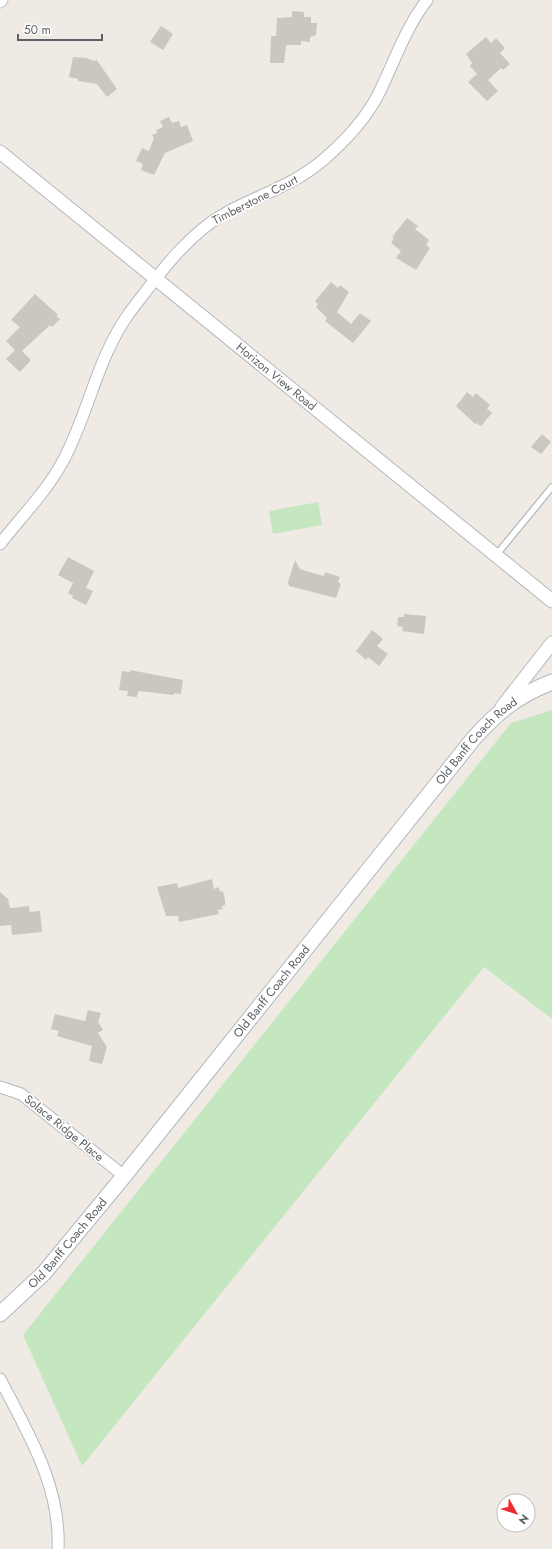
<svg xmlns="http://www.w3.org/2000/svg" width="552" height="1549" font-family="Jost,sans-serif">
  <rect width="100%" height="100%" fill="#efebe4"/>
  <g fill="#c5e7c0">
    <polygon points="318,502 322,525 273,534 269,511"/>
    <polygon points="552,710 552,1019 484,967 82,1466 23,1335 511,723"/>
  </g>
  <g fill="#cac6c0">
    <polygon points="292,11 304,12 304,17 311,17 311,23 317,23 316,35 310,37 310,42 301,41 301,45 286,45 284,63 270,63 271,36 276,36 277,18 292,17"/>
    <polygon points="161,26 173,34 163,50 150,42"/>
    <polygon points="486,37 491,43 496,38 505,48 500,53 510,64 503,70 501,68 488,80 498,91 487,101 468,82 477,74 470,66 472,63 466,54"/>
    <polygon points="73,57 86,58 95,61 96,59 117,89 107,97 97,84 78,81 78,79 69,77"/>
    <polygon points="169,117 172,123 179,121 181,127 187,125 193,141 165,153 154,175 141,170 143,164 136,161 142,148 149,151 154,138 152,135 157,133 156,130 163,127 160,121"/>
    <polygon points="407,218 418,226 415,229 429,240 426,245 430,248 416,270 396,258 401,251 391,243 394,238 392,237"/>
    <polygon points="331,282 338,288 340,285 349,292 337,312 351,324 360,313 371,321 353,343 325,321 327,318 316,307 318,304 315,301"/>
    <polygon points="35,294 58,315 56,316 60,319 52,327 50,325 22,351 31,360 20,372 6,359 15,350 6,341 20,327 11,320"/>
    <polygon points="467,392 473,397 476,393 490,405 487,409 492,413 481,426 476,423 475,424 456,406"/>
    <polygon points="542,434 551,442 541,454 531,447"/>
    <polygon points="68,557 94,571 86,588 93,591 86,605 72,598 73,596 68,593 73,583 58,575"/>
    <polygon points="295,560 300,569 316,574 324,576 325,572 340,577 338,582 341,584 336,598 289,586 288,582"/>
    <polygon points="404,614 426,616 424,634 402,631 403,627 397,626 398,617 404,617"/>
    <polygon points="372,630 383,639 377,646 388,654 379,666 368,657 366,660 356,651"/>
    <polygon points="130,670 183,680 181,694 174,693 174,695 138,691 137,697 127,696 128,691 119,690 122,671 130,672"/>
    <polygon points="212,879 214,889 219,887 220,892 223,891 225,900 225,905 222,906 223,909 218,910 219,914 179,922 178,916 166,916 157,887 177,883 178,888"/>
    <polygon points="0,892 8,899 10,908 29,906 30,912 40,911 42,932 12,935 11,925 0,926"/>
    <polygon points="88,1010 101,1013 98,1022 103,1030 98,1033 107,1047 102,1064 89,1061 92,1046 57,1036 59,1031 51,1029 55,1014 85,1021"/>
  </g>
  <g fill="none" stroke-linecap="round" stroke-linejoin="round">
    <g stroke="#b5b8bc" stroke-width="8">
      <polyline id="service" points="497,554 552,487"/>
    </g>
    <g stroke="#b5b8bc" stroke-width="13">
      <g id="minor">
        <polyline points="0,2 2,0"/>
        <path d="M0,544C21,517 47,491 63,461C89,413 97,357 130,312C157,277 187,234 226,213C260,194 293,186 323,160C344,142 365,120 378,95C395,61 404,30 427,0"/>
        <polyline points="0,1087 21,1094 124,1176"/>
        <path d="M0,1379C28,1433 61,1486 58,1549"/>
      </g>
    </g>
    <g stroke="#b5b8bc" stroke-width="15">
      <g id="tertiary">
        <path id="s1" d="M0,152L552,601"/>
        <polyline points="502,707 552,643"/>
      </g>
    </g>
    <g stroke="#b3b8bc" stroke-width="17">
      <g id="secondary">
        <path id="s2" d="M0,1314L44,1273L124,1176L474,738C500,710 515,697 552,682"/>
      </g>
    </g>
    <use href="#service" stroke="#fff" stroke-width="5.5"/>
    <use href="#minor" stroke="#fff" stroke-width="11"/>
    <use href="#tertiary" stroke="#fff" stroke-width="13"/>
    <use href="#secondary" stroke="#fff" stroke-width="15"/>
  </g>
  <g text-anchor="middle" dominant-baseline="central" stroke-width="3.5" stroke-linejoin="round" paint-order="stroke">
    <g font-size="12" fill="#5c6165" stroke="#fff">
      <text transform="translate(255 200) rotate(-27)">Timberstone Court</text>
      <text stroke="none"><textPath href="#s1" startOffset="356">Horizon View Road</textPath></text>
      <text stroke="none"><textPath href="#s2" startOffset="746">Old Banff Coach Road</textPath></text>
      <text stroke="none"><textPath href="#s2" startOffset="422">Old Banff Coach Road</textPath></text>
      <text transform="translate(64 1128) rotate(39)">Solace Ridge Place</text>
      <text stroke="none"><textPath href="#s2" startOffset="98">Old Banff Coach Road</textPath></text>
    </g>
  </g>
  <g transform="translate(516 1513) rotate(129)"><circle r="19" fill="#ffffff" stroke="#bec0c1"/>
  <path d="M0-3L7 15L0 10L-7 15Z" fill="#ed2c36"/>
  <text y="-6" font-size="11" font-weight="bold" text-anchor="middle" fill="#5c6165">N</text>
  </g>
  <path d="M18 34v6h84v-6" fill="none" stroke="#5c6165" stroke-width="2"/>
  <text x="24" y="34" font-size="12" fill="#5c6165" stroke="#ffffff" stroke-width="3" paint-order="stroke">50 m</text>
</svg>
